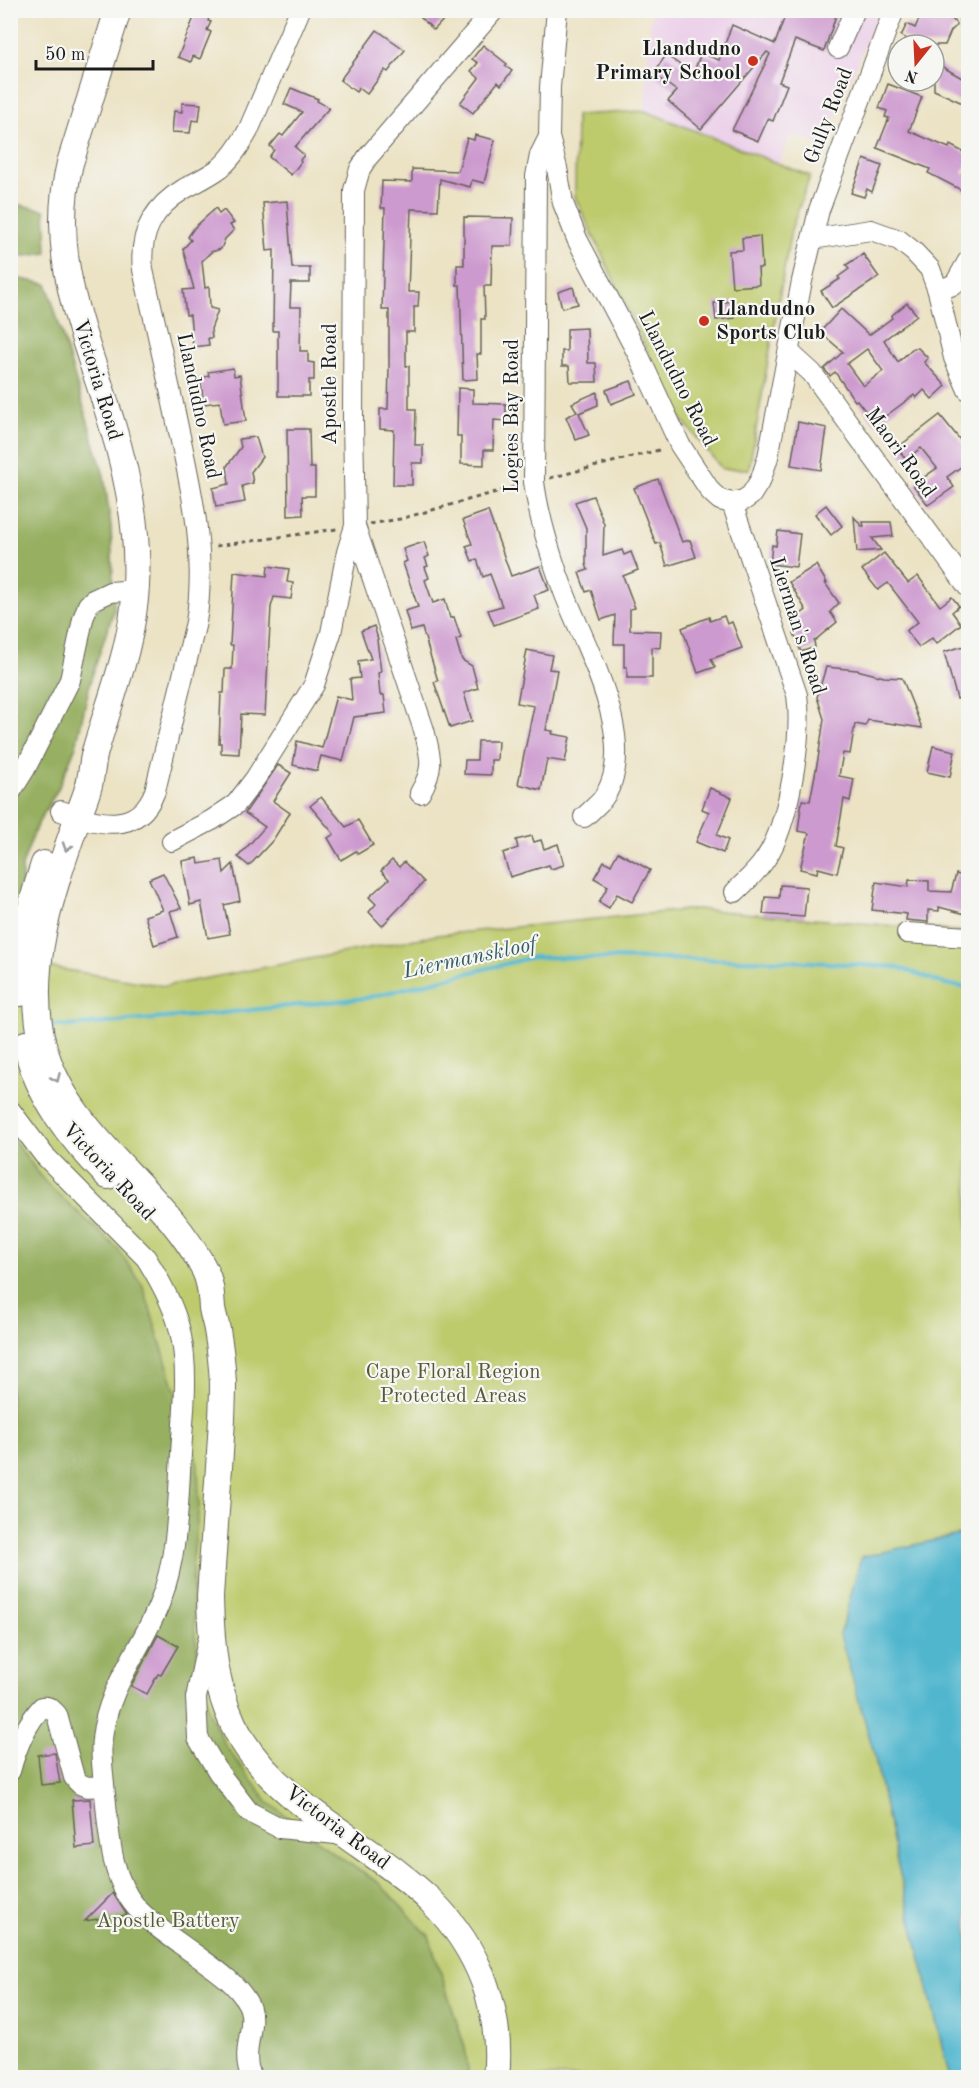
<svg xmlns="http://www.w3.org/2000/svg" width="979" height="2088" font-family="'Old Standard TT',serif">
  <rect width="100%" height="100%" fill="#f6f6f2"/>
  <filter id="ink" filterUnits="userSpaceOnUse"><feTurbulence type="fractalNoise" baseFrequency=".0167" numOctaves="2"/><feDisplacementMap in="SourceGraphic" scale="12" xChannelSelector="R" yChannelSelector="G"/><feConvolveMatrix kernelMatrix="1 2 1 2 8 2 1 2 1" color-interpolation-filters="sRGB"/></filter>
  <filter id="wash" filterUnits="userSpaceOnUse"><feTurbulence type="fractalNoise" baseFrequency=".008" numOctaves="4" result="noise"/><feDisplacementMap in="SourceGraphic" scale="24" xChannelSelector="R" yChannelSelector="G"/><feGaussianBlur stdDeviation="1.35" result="paint"/><feColorMatrix in="noise" values="0 0 0 0 0 0 0 0 0 0 0 0 0 0 0 0 0 1.4 0 .05"/><feComposite in="paint" operator="in"/></filter>
  <g filter="url(#wash)">
    <rect width="100%" height="100%" fill="#ece3c5"/>
    <polygon fill="#ecd1e9" points="651,11 879,11 823,146 791,134 779,164 645,111"/>
    <g fill="#becb6d" stroke="#6d7444" stroke-width="1.5">
      <polygon points="645,111 810,176 791,230 749,469 722,469 676,412 575,197 576,115"/>
      <polygon points="696,909 968,932 968,1533 861,1557 874,1753 893,1845 950,2077 11,2077 10,961 165,986 437,935"/>
    </g>
    <g fill="#96af60" stroke="#59663e" stroke-width="1.5">
      <polygon points="11,203 45,210 47,253 11,258"/>
      <polygon points="10,277 47,284 104,476 111,526 114,610 91,679 76,746 58,789 36,827 22,866 22,891 14,922 11,924"/>
      <polygon points="10,1135 45,1182 118,1249 143,1286 198,1465 199,1506 192,1567 195,1636 208,1710 226,1747 268,1802 336,1855 379,1883 429,1936 465,2048 469,2077 11,2077"/>
    </g>
    <polygon fill="#4fb6ce" stroke="#366975" stroke-width="1.5" points="968,1533 968,2077 950,2078 893,1845 874,1753 840,1635 861,1557"/>
    <g fill="none" stroke-linecap="round" stroke-linejoin="round">
      <g stroke="#4fb6ce" stroke-width="4.5">
        <polyline points="10,1025 14,1025"/>
        <polyline points="49,1025 69,1026 214,1014 366,998 533,957 793,961 897,967 945,984 968,988"/>
      </g>
    </g>
    <g id="blocks">
      <g fill="#cd9acf" fill-rule="evenodd">
        <polygon points="197,10 211,10 208,21 211,22 207,30 211,32 200,59 193,56 191,62 178,57"/>
        <polygon points="428,10 438,10 446,17 434,30 421,18"/>
        <polygon points="798,10 838,10 824,51 795,40 779,82 787,85 773,121 768,119 758,141 732,130 770,54 767,52 701,129 668,101 677,91 653,74 666,55 693,74 701,53 719,60 732,25 775,44 786,13 796,16"/>
        <polygon points="923,10 945,10 957,25 951,31 945,45 919,45 901,36 907,24 915,28"/>
        <polygon points="377,30 405,50 388,72 385,70 367,94 359,88 356,92 340,80"/>
        <polygon points="483,45 507,64 505,66 512,71 501,85 498,82 473,113 460,103 479,78 471,71 478,63 472,59"/>
        <polygon points="934,62 969,82 969,106 934,90"/>
        <polygon points="888,84 922,97 909,131 949,148 950,145 969,155 969,161 962,173 969,176 969,194 928,173 930,169 877,148 889,118 885,117 887,111 879,108"/>
        <polygon points="291,88 318,99 317,101 329,108 295,147 304,155 300,160 301,162 291,175 269,157 274,150 270,146 280,134 283,136 302,112 284,104"/>
        <polygon points="182,103 201,104 199,121 192,120 190,133 172,132 174,111 182,112"/>
        <polygon points="475,135 495,140 484,183 472,180 470,187 440,179 438,210 411,209 408,292 419,292 418,307 414,307 414,332 406,332 406,366 409,366 409,409 416,409 415,445 423,445 423,463 412,463 412,485 393,485 394,430 380,429 380,409 388,409 389,366 389,310 382,310 385,208 381,208 382,181 412,182 412,169 458,171 467,138 474,140"/>
        <polygon points="864,159 882,166 872,192 867,189 864,197 851,193"/>
        <polygon points="287,201 292,268 310,268 310,283 291,283 290,307 301,307 300,351 308,351 308,362 314,363 314,380 309,380 309,396 278,396 278,331 273,331 274,250 267,251 263,203"/>
        <polygon points="216,208 219,214 224,210 234,223 230,225 234,230 225,239 221,249 211,252 202,261 205,288 209,287 210,308 218,310 211,329 212,338 208,338 209,345 193,347 190,315 186,315 183,290 194,289 183,249 191,240 188,237 194,228"/>
        <polygon points="464,217 513,218 512,246 492,246 491,286 484,286 485,319 481,319 481,354 477,354 478,379 463,380 460,285 457,285 457,265 464,265"/>
        <polygon points="760,236 762,268 758,268 759,285 732,287 729,251 743,250 742,238"/>
        <polygon points="863,254 879,277 832,308 821,291 840,279 838,277 849,269 846,265"/>
        <polygon points="573,287 578,304 562,308 558,292"/>
        <polygon points="734,301 735,318 716,320 714,303"/>
        <path d="M907,303L917,315L884,340L898,362L913,348H918L928,358L924,362L946,386L932,399L924,390L916,398L914,395L875,424L857,400L855,401L835,372L830,376L824,369L843,352L820,332L841,309L869,335L892,318L891,316ZM867,349L883,371L863,386L847,364Z"/>
        <polygon points="587,328 588,363 596,363 597,382 570,382 569,366 562,366 562,351 567,351 567,329"/>
        <polygon points="233,368 234,376 240,375 246,421 223,424 220,402 204,404 200,378 209,376 208,372"/>
        <polygon points="631,381 636,394 611,404 606,390"/>
        <polygon points="458,388 473,389 473,403 506,404 506,421 494,420 493,450 484,450 484,465 461,464 461,436 457,436"/>
        <polygon points="597,392 598,405 579,413 589,435 576,440 566,417 577,412 572,403"/>
        <polygon points="940,415 969,451 969,461 947,477 954,487 928,505 913,485 937,468 921,448 906,459 897,448"/>
        <polygon points="798,422 827,428 821,470 791,465"/>
        <polygon points="287,429 309,429 310,468 315,468 315,496 302,496 303,515 288,516"/>
        <polygon points="256,437 262,457 251,472 253,483 242,486 245,502 216,507 213,488 229,484 227,466 241,447 239,439"/>
        <polygon points="658,479 682,542 690,540 696,557 667,566 660,543 656,544 634,488"/>
        <polygon points="593,496 604,524 603,556 622,550 624,555 631,552 638,570 623,576 635,608 630,609 630,630 661,631 660,648 652,647 652,678 627,678 627,667 624,667 624,644 614,644 615,615 601,620 591,590 586,592 579,573 588,570 586,564 586,528 575,502"/>
        <polygon points="826,505 842,526 831,535 815,514"/>
        <polygon points="488,511 511,576 540,566 549,590 534,595 539,609 494,625 488,610 502,606 490,574 483,577 477,559 472,561 466,546 472,544 463,520"/>
        <polygon points="854,517 862,526 864,526 863,522 891,522 893,536 872,538 881,550 857,552"/>
        <polygon points="778,531 800,534 796,567 770,564 772,545 776,546"/>
        <polygon points="424,542 429,556 425,558 428,566 425,567 429,578 425,580 433,603 445,599 450,618 454,617 461,638 456,640 462,660 472,666 478,688 464,693 472,721 450,728 434,682 438,681 422,628 411,631 405,611 418,607 403,563 407,561 403,549"/>
        <polygon points="884,553 908,583 918,576 940,606 952,597 959,606 952,612 961,624 936,644 932,638 919,647 906,631 918,622 888,583 878,590 862,570"/>
        <polygon points="816,565 827,583 825,583 839,603 830,612 837,622 814,641 815,647 801,652 794,633 798,629 792,621 806,610 789,582"/>
        <polygon points="268,566 289,569 287,582 293,583 291,599 274,597 271,607 265,715 241,714 239,754 221,753 221,743 219,743 221,693 224,693 225,669 232,669 233,645 230,645 234,572 267,576"/>
        <polygon points="724,616 727,624 732,622 742,648 711,659 715,667 698,673 682,628 709,617 710,621"/>
        <polygon points="374,626 378,639 377,640 381,672 378,673 380,695 384,695 386,713 354,717 343,761 321,756 317,771 293,765 297,741 322,748 336,696 352,700 350,679 360,678 358,661 371,659 361,631"/>
        <polygon points="964,646 969,662 969,695 957,699 944,652"/>
        <polygon points="527,650 552,655 549,669 557,670 546,730 553,731 552,734 570,737 565,762 547,759 541,790 518,784 534,706 517,703"/>
        <polygon points="826,667 857,670 884,677 902,678 922,728 868,720 865,726 855,724 850,754 843,753 839,776 854,779 850,801 844,799 836,846 843,848 837,873 818,868 817,873 800,869 809,833 798,831 802,800 810,801 818,759 824,719 817,697"/>
        <polygon points="478,741 498,741 497,760 491,760 491,775 464,774 465,760 477,760"/>
        <polygon points="933,746 955,751 950,777 927,772"/>
        <polygon points="278,765 291,773 273,801 290,813 273,840 249,866 238,857 265,827 245,813"/>
        <polygon points="710,788 732,798 717,835 728,840 723,853 696,842 709,812 702,809"/>
        <polygon points="321,797 346,827 358,820 373,845 358,854 356,851 341,860 328,838 334,834 310,806"/>
        <polygon points="532,836 534,842 541,840 544,849 558,844 564,865 551,869 549,865 510,877 503,853 518,848 516,840"/>
        <polygon points="618,852 650,870 632,902 617,894 609,908 599,902 608,886 594,878 604,861 611,865"/>
        <polygon points="198,858 199,864 222,860 224,873 233,864 240,901 224,905 230,934 208,938 201,902 190,905 182,861"/>
        <polygon points="392,860 399,867 404,862 424,882 382,926 369,912 376,904 369,897 389,879 381,871"/>
        <polygon points="163,873 181,908 170,911 178,937 154,945 145,916 163,910 149,879"/>
        <polygon points="956,874 969,878 969,915 939,907 939,911 928,910 928,922 906,920 907,914 872,910 876,882 908,887 909,880 929,881 929,891 951,892"/>
        <polygon points="780,885 807,887 804,917 763,914 765,897 779,898"/>
        <polygon points="158,1635 178,1646 161,1675 158,1674 147,1694 131,1686"/>
        <polygon points="55,1753 60,1783 41,1785 38,1755"/>
        <polygon points="90,1799 94,1846 76,1848 72,1800"/>
        <polygon points="113,1893 127,1915 85,1921"/>
      </g>
    </g>
  </g>
  <g filter="url(#ink)">
    <use href="#blocks" fill-opacity="0" stroke="#656257" stroke-width="1.5"/>
    <g fill="none" stroke-linecap="round" stroke-linejoin="round">
      <g stroke="#656257" stroke-width="22">
        <g id="minor">
          <polyline points="557,10 550,87 549,137 557,168 563,203 577,239 638,354 680,445 711,492 720,500 732,503 744,500 751,495 761,479 768,457 802,281 812,239 871,230 899,240 914,252 930,269 938,291 954,358 968,390"/>
          <polyline points="838,48 855,10"/>
          <path d="M549,137L540,155L536,176L534,482C539,519 551,557 564,592C584,646 644,747 601,801C596,806 590,812 584,817"/>
          <polyline points="812,239 819,210 894,10"/>
          <polyline points="938,291 955,284 968,261"/>
          <polyline points="789,352 812,373 968,587"/>
          <path d="M732,503L797,695C803,735 789,824 766,858C758,871 746,881 735,892"/>
          <polyline points="10,793 25,769 70,680 83,619 88,605 93,600 110,592 136,590"/>
          <path d="M420,793C435,767 431,758 424,730L355,526L353,422L354,190L360,169L367,158L494,10"/>
          <path d="M61,811C97,824 138,836 155,791L196,622C207,555 192,492 178,427C167,375 155,322 143,270C139,234 152,208 184,189C196,182 209,176 220,168C232,158 240,145 248,131L300,10"/>
          <polyline points="172,841 212,820 236,804 255,779 314,685 331,633 347,552 355,526"/>
          <polyline points="907,933 968,937"/>
          <path d="M10,1110L44,1155L146,1258C161,1282 176,1309 181,1336C189,1375 183,1415 181,1454C178,1504 178,1555 160,1602C142,1649 107,1688 102,1739C100,1754 103,1770 104,1785C91,1787 82,1790 74,1777L57,1715C52,1709 49,1706 42,1707C26,1724 16,1749 10,1771"/>
          <polyline points="208,1640 196,1698 198,1738 219,1773 249,1812 280,1828 345,1835"/>
          <path d="M104,1785C109,1825 108,1875 136,1907C152,1925 174,1939 193,1953C212,1967 235,1981 247,2002C260,2024 238,2051 252,2078"/>
        </g>
      </g>
      <g stroke="#656257" stroke-width="28">
        <g id="major">
          <path d="M118,10L70,163C47,256 85,334 111,421C128,475 139,530 136,586C133,643 112,694 96,748C92,760 92,773 89,785C85,800 78,814 74,828C51,895 27,965 41,1036C61,1135 162,1184 205,1271C211,1283 211,1295 212,1308C213,1315 216,1323 217,1330C220,1347 222,1365 223,1383C223,1411 221,1439 219,1467C216,1510 213,1553 210,1596C211,1646 215,1696 242,1740C268,1782 309,1810 348,1837C376,1857 406,1877 431,1901C479,1948 503,2011 496,2078"/>
          <path d="M20,993C19,947 30,907 44,864"/>
          <path d="M26,1044C38,1097 70,1138 108,1176"/>
        </g>
      </g>
      <g stroke="#656257" stroke-width="3" stroke-dasharray="4.5 4.5" stroke-linecap="butt">
        <polyline points="957,10 961,24 968,34"/>
        <polyline points="550,478 663,449"/>
        <polyline points="370,524 400,519 518,486"/>
        <polyline points="216,546 337,529"/>
      </g>
      <use href="#minor" stroke="#fff" stroke-width="20"/>
      <use href="#major" stroke="#fff" stroke-width="26"/>
    </g>
    <defs><path id="oneway-chevron" d="M-2-3.5L2.5 0L-2 3.5" fill="none" stroke-width="1.6" stroke-linecap="round" stroke-linejoin="round" transform="scale(1.5)"/></defs>
    <g stroke="#999">
      <use href="#oneway-chevron" transform="translate(67 847) rotate(108)"/>
      <use href="#oneway-chevron" transform="translate(56 1078) rotate(66)"/>
    </g>
  </g>
  <g fill="#c8321e" stroke="#f6f6f2" stroke-width="2">
    <circle cx="753" cy="61" r="6"/>
    <circle cx="704" cy="321" r="6"/>
  </g>
  <g text-anchor="middle" dominant-baseline="central" stroke-width="4.5" stroke-linejoin="round" paint-order="stroke">
    <g font-size="21" font-weight="bold" fill="#1c1c1c" stroke="#f6f6f2" text-anchor="end">
      <text x="741" y="49">Llandudno<tspan x="741" dy="24">Primary School</tspan></text>
      <text x="716" y="309" text-anchor="start">Llandudno<tspan x="716" dy="24">Sports Club</tspan></text>
    </g>
    <g font-size="21" fill="#1c1c1c" stroke="#f6f6f2">
      <text transform="translate(829 116) rotate(-69)">Gully Road</text>
      <text transform="translate(677 379) rotate(63)">Llandudno Road</text>
      <text transform="translate(97 380) rotate(73)">Victoria Road</text>
      <text transform="translate(330 384) rotate(-90)">Apostle Road</text>
      <text transform="translate(198 406) rotate(78)">Llandudno Road</text>
      <text transform="translate(512 416) rotate(-90)">Logies Bay Road</text>
      <text transform="translate(900 453) rotate(54)">Maori Road</text>
      <text transform="translate(797 626) rotate(72)">Lierman's Road</text>
      <text transform="translate(108 1172) rotate(47)">Victoria Road</text>
      <text transform="translate(337 1828) rotate(37)">Victoria Road</text>
    </g>
    <g font-size="21" fill="#555938" stroke="#f6f6f2">
      <text x="453" y="1372">Cape Floral Region<tspan x="453" dy="24">Protected Areas</tspan></text>
      <text x="168" y="1921">Apostle Battery</text>
    </g>
    <g font-size="22" font-style="italic" fill="#305a63" stroke="#f6f6f2">
      <text transform="translate(470 958) rotate(-12)">Liermanskloof</text>
    </g>
  </g>
  <rect width="979" height="2088" fill="none" stroke="#f6f6f2" stroke-width="36"/>
  <g transform="translate(916 63) rotate(198)"><circle r="28" fill="#f6f6f2" stroke="#9f9f9c" stroke-width="1.5"/>
  <path d="M0-4.5L10 22L0 15L-10 22Z" fill="#c8321e"/>
  <text y="-9" font-size="16" font-weight="bold" text-anchor="middle" fill="#1c1c1c">N</text>
  </g>
  <path d="M36 60v9h117v-9" fill="none" stroke="#1c1c1c" stroke-width="3"/>
  <text x="45" y="60" font-size="18" fill="#1c1c1c" stroke="#f6f6f2" stroke-width="4.5" paint-order="stroke">50 m</text>
</svg>
